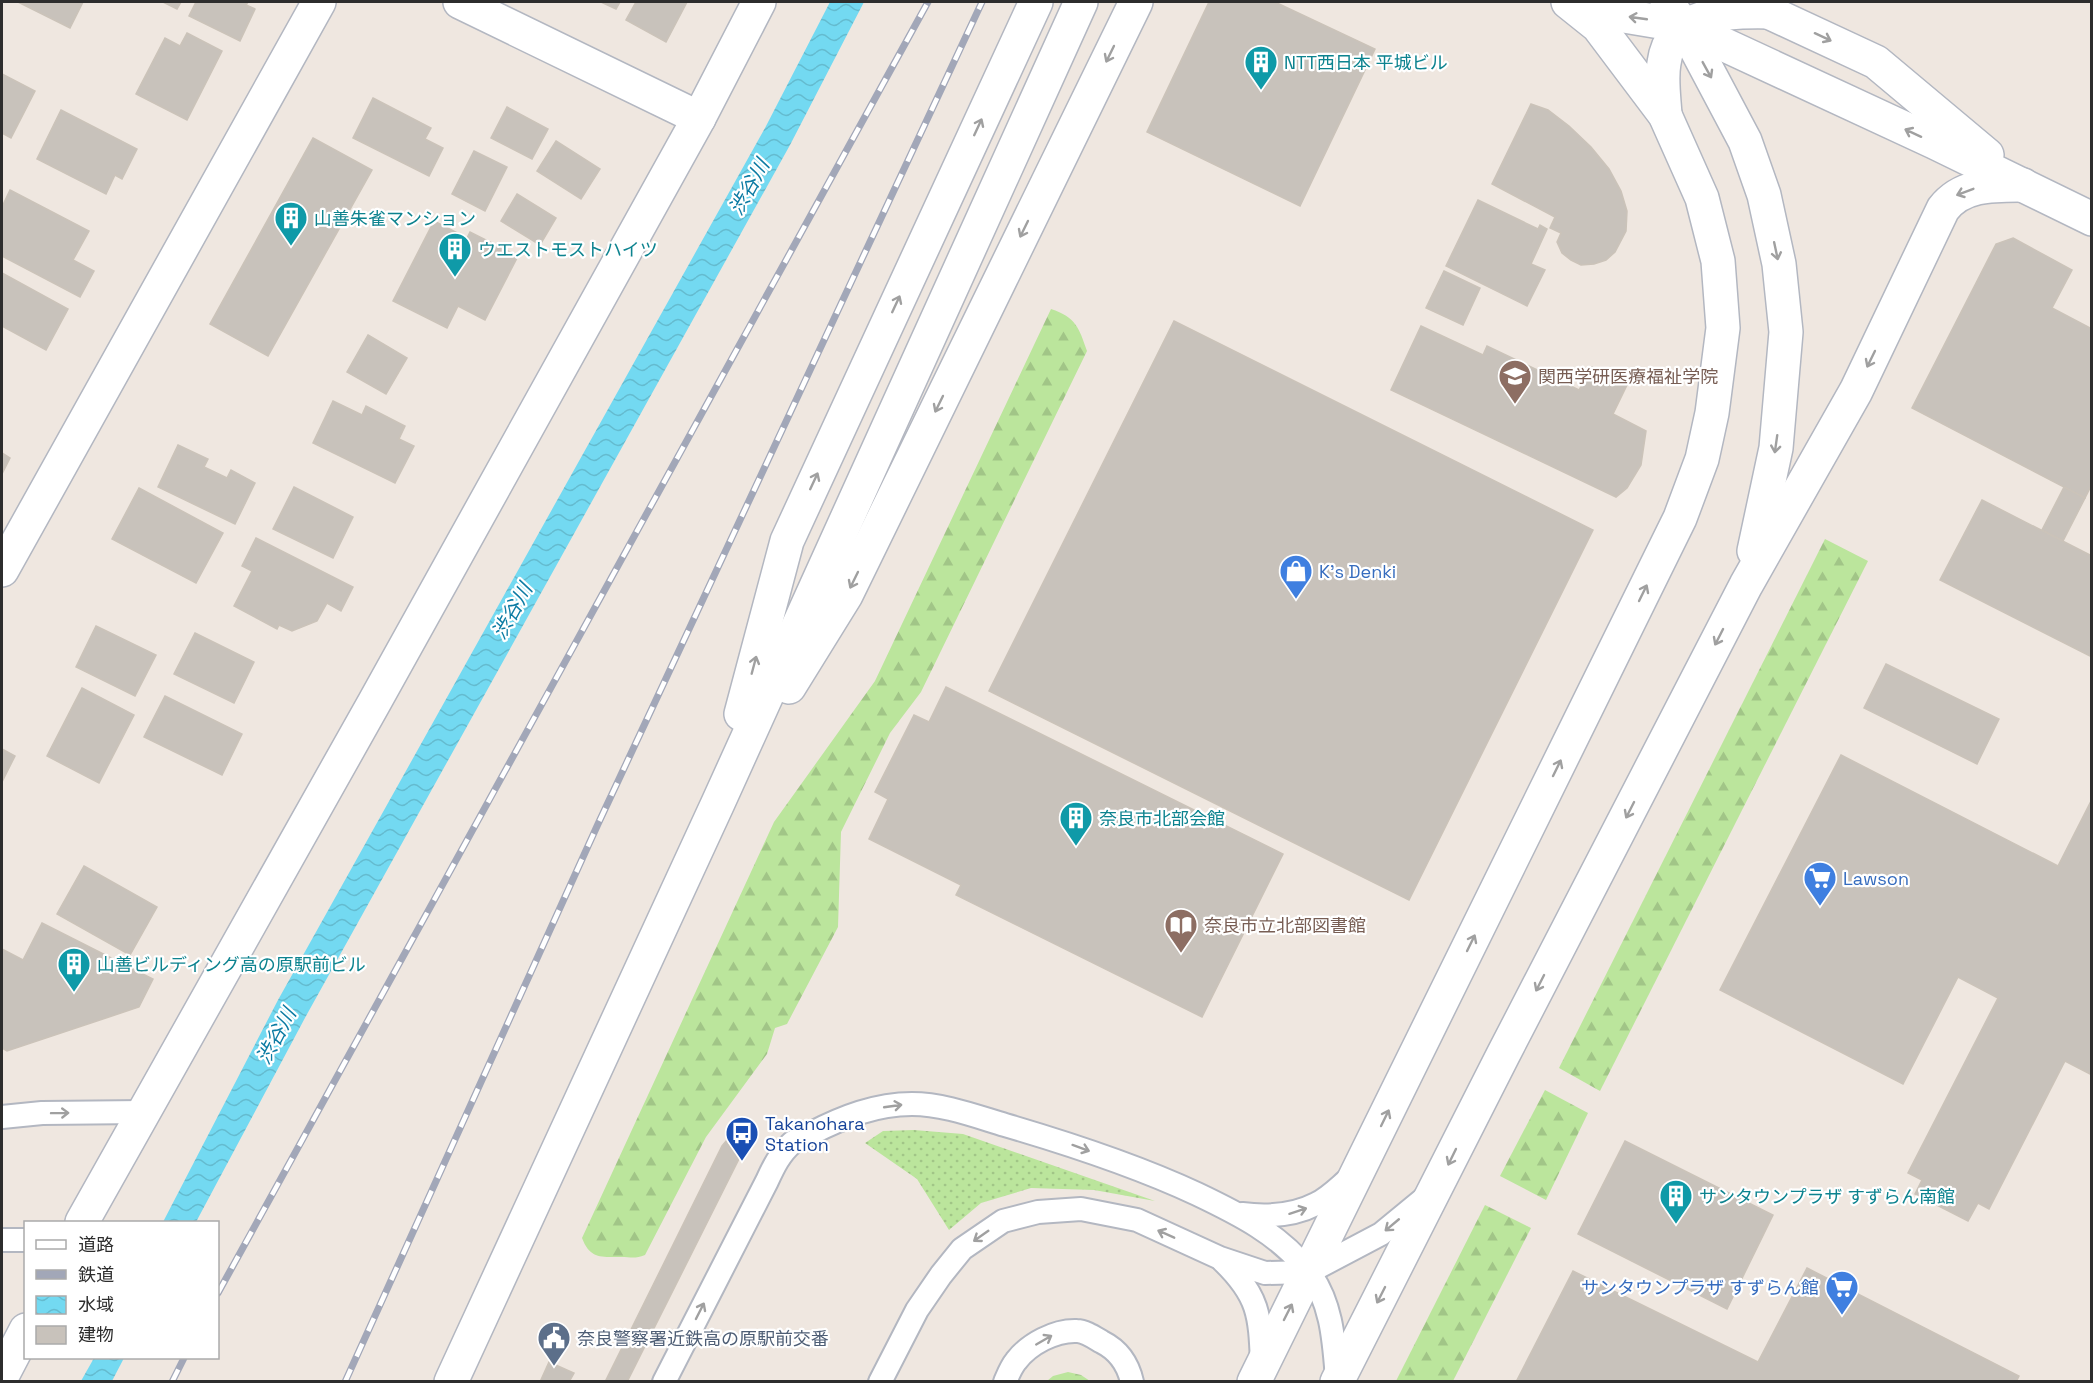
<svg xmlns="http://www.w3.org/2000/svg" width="2093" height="1383" font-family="'Space Grotesk','Noto Sans JP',sans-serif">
  <defs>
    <pattern id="grass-dots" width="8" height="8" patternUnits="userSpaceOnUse" patternTransform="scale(1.5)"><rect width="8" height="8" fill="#bbe59c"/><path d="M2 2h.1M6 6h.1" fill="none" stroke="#a1c587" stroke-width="1.8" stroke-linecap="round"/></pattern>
    <pattern id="forest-firs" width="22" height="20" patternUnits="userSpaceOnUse" patternTransform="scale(1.5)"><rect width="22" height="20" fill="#bbe59c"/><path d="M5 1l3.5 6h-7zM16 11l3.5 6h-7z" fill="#a1c587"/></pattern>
    <pattern id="water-waves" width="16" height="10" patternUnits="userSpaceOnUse" patternTransform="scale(1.5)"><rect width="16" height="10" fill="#73d9f1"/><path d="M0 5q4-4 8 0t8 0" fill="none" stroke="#64bbcf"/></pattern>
  </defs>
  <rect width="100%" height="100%" fill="#efe7e0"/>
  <polygon fill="url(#grass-dots)" points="914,1130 963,1134 1155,1201 1094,1190 1031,1188 981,1203 949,1230 917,1179 865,1143 883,1131"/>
  <g fill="url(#forest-firs)">
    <path d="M1051,309C1076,317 1079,328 1087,351L921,692L890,733L841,832L838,927L787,1024L775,1028L767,1054L706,1137L645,1255C635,1259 631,1257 621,1257C601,1257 590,1259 582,1238L774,822L875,681Z"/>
    <polygon points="1825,539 1868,561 1600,1091 1559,1068"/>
    <polygon points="1545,1090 1588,1113 1546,1200 1500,1176"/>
    <polygon points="1485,1205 1531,1228 1453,1381 1396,1381"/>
    <polygon points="1068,1372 1081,1375 1090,1381 1047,1381 1053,1376"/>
  </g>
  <g fill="url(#water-waves)">
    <polygon points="830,2 864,2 790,145 306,1016 196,1222 163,1222 278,1000 765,128"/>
    <polygon points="94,1358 124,1358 112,1381 81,1381"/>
  </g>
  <g fill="#c8c2bb" stroke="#cbc3b9" stroke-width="1.5">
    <polygon points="18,2 83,2 70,28"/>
    <polygon points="163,2 181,2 177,9"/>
    <polygon points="196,2 248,2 246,5 255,9 240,41 189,16"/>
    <polygon points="601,2 620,2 616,9"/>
    <polygon points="636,2 687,2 666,42 626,20"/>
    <polygon points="1209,2 1275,2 1375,49 1300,206 1147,132"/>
    <polygon points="187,33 222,51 187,120 136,94 165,38 180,46"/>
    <polygon points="2,74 35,91 11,138 2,133"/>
    <polygon points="373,98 431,128 425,139 443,148 429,176 353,138"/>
    <polygon points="1531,104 1548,110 1569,126 1591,147 1609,169 1621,191 1627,211 1626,231 1615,252 1606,260 1594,264 1581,265 1571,260 1562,253 1557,242 1561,233 1550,228 1555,217 1492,184"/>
    <polygon points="507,107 548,129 532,159 491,138"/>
    <polygon points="61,110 137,149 122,179 115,175 106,194 37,159"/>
    <polygon points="313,138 372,170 268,356 210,324"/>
    <polygon points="556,141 600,169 581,199 537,171"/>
    <polygon points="474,151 507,167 485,211 452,194"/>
    <polygon points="10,190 89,231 73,260 94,271 80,297 2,256 2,207"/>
    <polygon points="517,194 556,218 540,245 501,221"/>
    <polygon points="1478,200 1538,229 1540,225 1547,229 1531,264 1545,270 1527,306 1446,266"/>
    <polygon points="434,221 467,238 470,232 518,256 485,320 458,306 447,328 393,301"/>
    <polygon points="2013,238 2072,270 2052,308 2092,329 2092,484 2085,498 1912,408 1996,244"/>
    <polygon points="1444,271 1480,288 1463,325 1426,308"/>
    <polygon points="2,273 68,309 46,350 2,326"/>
    <polygon points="1174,321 1593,530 1409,900 989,691"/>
    <polygon points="1421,326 1483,355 1487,346 1579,390 1592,367 1627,385 1613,414 1646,431 1641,465 1627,488 1616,497 1391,390"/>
    <polygon points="368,335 407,358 386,394 347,372"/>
    <polygon points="333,401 362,415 366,406 405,426 399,439 414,446 395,483 313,443"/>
    <polygon points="178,445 208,459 204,467 227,478 231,470 255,483 235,524 158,487"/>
    <polygon points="2,453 10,458 2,474"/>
    <polygon points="294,487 353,517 333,558 273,529"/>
    <polygon points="2064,487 2085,498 2063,541 2042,530"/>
    <polygon points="139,488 223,533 196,583 112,539"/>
    <polygon points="1982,500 2092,556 2092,657 1940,580"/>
    <polygon points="256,538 353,587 341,611 327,603 317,621 292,631 279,625 277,629 234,606 252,571 242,566"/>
    <polygon points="96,626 156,655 135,696 76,667"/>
    <polygon points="195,633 254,662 234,703 174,674"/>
    <polygon points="1886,664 1999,719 1977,764 1864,708"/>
    <polygon points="946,687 1283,854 1202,1017 956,895 961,885 869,839 888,799 875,792 914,715 929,722"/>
    <polygon points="82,688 134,715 99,783 47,756"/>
    <polygon points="165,696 242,734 222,775 144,737"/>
    <polygon points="2,749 15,756 2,782"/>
    <polygon points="1841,755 2058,866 2092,799 2092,1075 2065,1061 1989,1209 1978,1203 1968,1221 1915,1194 1922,1180 1908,1173 1998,998 1958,977 1903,1084 1720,990"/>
    <polygon points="84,866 157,907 130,955 57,914"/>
    <polygon points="42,923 153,979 139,1007 7,1051 2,1048 2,949 23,960"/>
    <polygon points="742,1122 756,1135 741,1155 627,1382 605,1382 722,1146"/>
    <polygon points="1625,1141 1773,1215 1727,1309 1578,1234"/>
    <polygon points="1807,1268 2019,1376 2016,1382 1516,1382 1573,1271 1758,1362"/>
    <polygon points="549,1362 574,1373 569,1382 540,1382"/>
  </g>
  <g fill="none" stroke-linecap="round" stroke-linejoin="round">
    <g stroke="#b3b7c1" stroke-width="26">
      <g id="service">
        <polyline points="2,1117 42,1113 144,1112"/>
        <path d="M1242,1214C1267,1217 1293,1216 1316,1204C1329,1198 1340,1186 1350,1178"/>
        <polyline points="2,1240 26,1240"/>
        <path d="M1223,1261C1259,1296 1260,1315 1262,1363"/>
        <path d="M664,1382L767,1181C773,1168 780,1153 792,1143C797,1139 806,1136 812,1133C843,1117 876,1104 912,1104C943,1104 975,1116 1005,1125C1070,1144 1135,1165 1197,1194C1239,1214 1279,1234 1308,1271C1332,1302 1334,1341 1337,1379"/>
        <polyline points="880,1382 917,1310 941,1275 962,1249 1003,1221 1038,1212 1081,1209 1137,1220 1220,1258 1265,1273 1309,1272 1381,1234 1426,1197"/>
        <path d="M1005,1382C1008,1375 1011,1367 1016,1361C1029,1344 1055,1330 1077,1331C1085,1331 1095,1338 1102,1342C1118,1350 1128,1364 1132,1382"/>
      </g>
    </g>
    <g stroke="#b3b7c1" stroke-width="36">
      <g id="minor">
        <polyline points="460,2 699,118"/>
        <polyline points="2,570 319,2"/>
      </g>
    </g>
    <g stroke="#b3b7c1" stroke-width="36">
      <g id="tertiary">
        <polyline points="1576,2 1600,12 1684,26 1934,142 2092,219"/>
        <polyline points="1667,2 1684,26 1745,141 1764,195 1779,264 1786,332 1776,448 1754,551"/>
        <polyline points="1747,2 1876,62 1987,155"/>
        <path d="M1665,115C1664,98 1661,79 1664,63C1671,11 1730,11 1770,12"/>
        <polyline points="789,687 846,595 1136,2"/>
        <polyline points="741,714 787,541 1036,2"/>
        <polyline points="82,1222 374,703 699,118 759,2"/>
        <polyline points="2,1376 26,1330"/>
        <polyline points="451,1382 718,803 1081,2"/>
        <polyline points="1254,1382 1680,518 1702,459 1712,413 1723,328 1718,261 1702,198 1665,115 1598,26 1568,2"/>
        <path d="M1337,1382L1503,1055L1746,585L1856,391L1943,209C1962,184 1993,185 2023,185"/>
      </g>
    </g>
    <use href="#service" stroke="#fff" stroke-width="22"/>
    <use href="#minor" stroke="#fff" stroke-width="33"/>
    <use href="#tertiary" stroke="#fff" stroke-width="33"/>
    <g stroke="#a2a7b8" stroke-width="7">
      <g id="rail">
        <polyline points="218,1293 928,2"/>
        <polyline points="172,1382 184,1358"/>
        <polyline points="345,1382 598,824 982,2"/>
      </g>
    </g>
    <use href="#rail" stroke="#fff" stroke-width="4.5" stroke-dasharray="14" stroke-linecap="butt"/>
  </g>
  <defs><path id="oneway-shaft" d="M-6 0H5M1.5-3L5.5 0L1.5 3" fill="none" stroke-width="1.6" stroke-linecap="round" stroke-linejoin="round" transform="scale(1.5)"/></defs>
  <g stroke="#a0a0a0">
    <use href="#oneway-shaft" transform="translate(1638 18) rotate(-172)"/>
    <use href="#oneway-shaft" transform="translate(1823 37) rotate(25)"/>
    <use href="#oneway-shaft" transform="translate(1110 54) rotate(116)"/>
    <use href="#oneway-shaft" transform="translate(1707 70) rotate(61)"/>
    <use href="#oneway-shaft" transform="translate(978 127) rotate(-65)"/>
    <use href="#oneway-shaft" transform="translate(1913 133) rotate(-155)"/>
    <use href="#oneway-shaft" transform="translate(1965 192) rotate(159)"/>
    <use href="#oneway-shaft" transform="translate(1024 229) rotate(116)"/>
    <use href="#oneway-shaft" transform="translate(1776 251) rotate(78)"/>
    <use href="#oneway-shaft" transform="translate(896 304) rotate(-65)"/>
    <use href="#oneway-shaft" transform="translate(1871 359) rotate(116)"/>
    <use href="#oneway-shaft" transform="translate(939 404) rotate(116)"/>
    <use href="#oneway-shaft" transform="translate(1776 444) rotate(98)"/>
    <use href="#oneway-shaft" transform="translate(814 481) rotate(-65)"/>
    <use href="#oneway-shaft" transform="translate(854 580) rotate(116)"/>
    <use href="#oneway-shaft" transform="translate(1643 593) rotate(-64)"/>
    <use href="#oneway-shaft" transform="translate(1719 637) rotate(117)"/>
    <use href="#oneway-shaft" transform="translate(754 665) rotate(-75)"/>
    <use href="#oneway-shaft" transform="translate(1557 768) rotate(-64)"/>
    <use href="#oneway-shaft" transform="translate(1630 810) rotate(117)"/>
    <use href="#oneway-shaft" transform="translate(1471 943) rotate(-64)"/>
    <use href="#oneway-shaft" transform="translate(1540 983) rotate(117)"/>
    <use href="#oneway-shaft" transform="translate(893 1106) rotate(-8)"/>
    <use href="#oneway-shaft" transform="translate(60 1113) rotate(-1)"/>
    <use href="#oneway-shaft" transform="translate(1385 1118) rotate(-64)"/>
    <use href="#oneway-shaft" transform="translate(1081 1148) rotate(20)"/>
    <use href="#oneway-shaft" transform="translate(1452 1157) rotate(116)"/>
    <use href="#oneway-shaft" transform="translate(1298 1211) rotate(-18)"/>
    <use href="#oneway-shaft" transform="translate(1392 1225) rotate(140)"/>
    <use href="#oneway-shaft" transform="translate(1166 1234) rotate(-156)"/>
    <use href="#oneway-shaft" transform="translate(981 1236) rotate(145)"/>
    <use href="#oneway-shaft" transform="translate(1381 1295) rotate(117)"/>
    <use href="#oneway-shaft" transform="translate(700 1311) rotate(-63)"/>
    <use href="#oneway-shaft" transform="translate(1288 1312) rotate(-63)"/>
    <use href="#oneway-shaft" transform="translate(1044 1340) rotate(-30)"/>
  </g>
  <defs>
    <g id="building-pin" transform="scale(1.725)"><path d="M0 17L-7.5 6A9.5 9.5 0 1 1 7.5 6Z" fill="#0f9aa8" stroke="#fff"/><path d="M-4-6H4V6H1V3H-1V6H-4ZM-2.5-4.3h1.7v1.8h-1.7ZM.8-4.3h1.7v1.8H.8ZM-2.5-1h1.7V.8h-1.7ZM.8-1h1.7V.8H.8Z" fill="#fff"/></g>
    <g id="university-pin" transform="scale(1.725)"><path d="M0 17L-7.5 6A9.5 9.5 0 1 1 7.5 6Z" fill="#8d6e63" stroke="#fff"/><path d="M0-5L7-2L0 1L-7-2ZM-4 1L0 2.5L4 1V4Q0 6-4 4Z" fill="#fff"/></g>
    <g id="shop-pin" transform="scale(1.725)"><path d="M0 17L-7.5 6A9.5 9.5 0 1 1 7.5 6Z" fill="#3f7fe0" stroke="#fff"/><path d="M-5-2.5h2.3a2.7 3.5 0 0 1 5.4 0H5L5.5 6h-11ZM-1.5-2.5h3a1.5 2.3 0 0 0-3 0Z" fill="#fff"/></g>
    <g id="supermarket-pin" transform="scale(1.725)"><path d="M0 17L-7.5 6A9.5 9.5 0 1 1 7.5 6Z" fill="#3f7fe0" stroke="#fff"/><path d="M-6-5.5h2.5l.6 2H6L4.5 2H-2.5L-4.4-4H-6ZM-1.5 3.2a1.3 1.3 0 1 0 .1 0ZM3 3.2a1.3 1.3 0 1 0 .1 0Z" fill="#fff"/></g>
    <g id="library-pin" transform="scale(1.725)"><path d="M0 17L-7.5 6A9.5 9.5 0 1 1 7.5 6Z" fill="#8d6e63" stroke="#fff"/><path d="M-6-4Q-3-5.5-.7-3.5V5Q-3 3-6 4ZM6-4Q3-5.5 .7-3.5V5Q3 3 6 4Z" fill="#fff"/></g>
    <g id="bus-pin" transform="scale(1.725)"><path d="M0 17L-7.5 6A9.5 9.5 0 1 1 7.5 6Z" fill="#1a4fb4" stroke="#fff"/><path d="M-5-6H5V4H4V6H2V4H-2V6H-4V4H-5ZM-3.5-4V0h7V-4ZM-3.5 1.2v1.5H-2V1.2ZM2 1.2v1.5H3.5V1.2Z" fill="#fff"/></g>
    <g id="civic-pin" transform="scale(1.725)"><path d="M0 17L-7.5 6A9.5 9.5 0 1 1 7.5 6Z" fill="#5c6f8a" stroke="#fff"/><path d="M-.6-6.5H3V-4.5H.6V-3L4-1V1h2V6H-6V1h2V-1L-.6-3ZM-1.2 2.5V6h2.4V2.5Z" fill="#fff"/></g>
  </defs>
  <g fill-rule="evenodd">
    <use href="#building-pin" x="1261" y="62"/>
    <use href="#building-pin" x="291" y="218"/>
    <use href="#building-pin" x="455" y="249"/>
    <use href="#university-pin" x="1515" y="376"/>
    <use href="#shop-pin" x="1296" y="571"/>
    <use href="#building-pin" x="1076" y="818"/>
    <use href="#supermarket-pin" x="1820" y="878"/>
    <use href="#library-pin" x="1181" y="925"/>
    <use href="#building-pin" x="74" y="964"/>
    <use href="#bus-pin" x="742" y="1133"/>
    <use href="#building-pin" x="1676" y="1196"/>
    <use href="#supermarket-pin" x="1842" y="1287"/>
    <use href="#civic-pin" x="554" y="1338"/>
  </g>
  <g text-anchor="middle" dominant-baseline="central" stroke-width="4.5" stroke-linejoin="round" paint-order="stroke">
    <g font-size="18" fill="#0d838f" stroke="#fff" text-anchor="start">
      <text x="1284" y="62">NTT西日本 平城ビル</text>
      <text x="314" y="218">山善朱雀マンション</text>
      <text x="478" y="249">ウエストモストハイツ</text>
      <text x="1099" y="818">奈良市北部会館</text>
      <text x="97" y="964">山善ビルディング高の原駅前ビル</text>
      <text x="1699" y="1196">サンタウンプラザ すずらん南館</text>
    </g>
    <g font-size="18" fill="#785e54" stroke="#fff" text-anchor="start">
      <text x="1538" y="376">関西学研医療福祉学院</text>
      <text x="1204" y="925">奈良市立北部図書館</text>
    </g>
    <g font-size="18" fill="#366cbe" stroke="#fff" text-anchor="start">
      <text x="1319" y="571">K's Denki</text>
      <text x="1843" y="878">Lawson</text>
      <text x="1819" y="1287" text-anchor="end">サンタウンプラザ すずらん館</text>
    </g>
    <g font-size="18" fill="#164399" stroke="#fff" text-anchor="start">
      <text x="765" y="1123">Takanohara<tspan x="765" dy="21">Station</tspan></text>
    </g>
    <g font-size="18" fill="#4e5e75" stroke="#fff" text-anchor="start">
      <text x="577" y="1338">奈良警察署近鉄高の原駅前交番</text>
    </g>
    <g font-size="20" font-style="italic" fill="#0c7ba3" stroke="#fff">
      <text transform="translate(749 187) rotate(-61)">渋谷川</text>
      <text transform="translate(512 611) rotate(-61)">渋谷川</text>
      <text transform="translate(276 1036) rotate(-62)">渋谷川</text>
    </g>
  </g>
  <rect width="2093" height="1383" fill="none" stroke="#2d2d2d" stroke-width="6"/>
  <rect x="24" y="1221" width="195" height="138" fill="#ffffff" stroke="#ababab" stroke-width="1.5"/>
  <rect x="36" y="1240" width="30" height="9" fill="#ffffff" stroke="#ababab" stroke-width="1.5"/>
  <text x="78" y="1251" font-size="18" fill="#2d2d2d">道路</text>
  <rect x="36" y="1270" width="30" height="9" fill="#a2a7b8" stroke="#ababab" stroke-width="1.5"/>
  <text x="78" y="1281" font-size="18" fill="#2d2d2d">鉄道</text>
  <rect x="36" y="1296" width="30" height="18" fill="url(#water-waves)" stroke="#ababab" stroke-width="1.5"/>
  <text x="78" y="1311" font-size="18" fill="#2d2d2d">水域</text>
  <rect x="36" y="1326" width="30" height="18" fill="#c8c2bb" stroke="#ababab" stroke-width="1.5"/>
  <text x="78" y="1341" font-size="18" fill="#2d2d2d">建物</text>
</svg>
